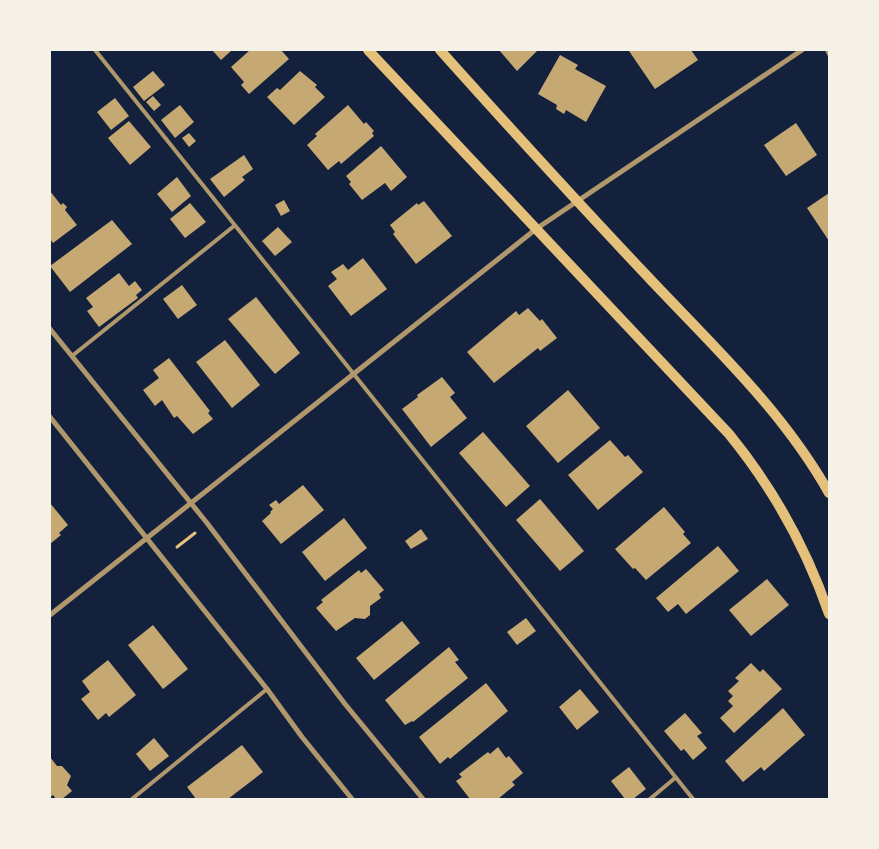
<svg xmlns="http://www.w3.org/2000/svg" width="879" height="849" font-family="'Noto Sans',sans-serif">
  <rect width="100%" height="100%" fill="#14213d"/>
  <g fill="#c6a872">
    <polygon points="212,50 232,50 221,60"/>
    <polygon points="250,50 281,50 289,59 249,94 241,85 244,82 231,67"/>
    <polygon points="499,50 538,50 517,71"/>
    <polygon points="631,50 691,50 698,60 655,89 629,51"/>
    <polygon points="560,55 578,65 575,69 606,86 586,122 566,110 564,114 556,109 557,105 538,94"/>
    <polygon points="153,71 165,85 144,101 133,87"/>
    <polygon points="300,71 317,85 315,87 325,97 294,125 267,97 277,88 280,90"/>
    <polygon points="153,96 161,105 154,111 146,102"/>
    <polygon points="115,98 129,116 111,130 97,112"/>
    <polygon points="180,105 194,122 175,138 161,120"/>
    <polygon points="348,105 364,124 366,122 374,131 372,133 374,136 341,164 339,161 328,170 307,145 317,136 315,134"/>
    <polygon points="129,121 151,147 130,165 108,138"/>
    <polygon points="796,123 817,155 786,176 764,145"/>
    <polygon points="189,133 196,141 189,147 182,138"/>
    <polygon points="381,146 407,177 391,191 385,183 362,200 349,184 351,182 346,176"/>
    <polygon points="244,155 253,169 242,177 245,180 224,197 210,179"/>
    <polygon points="177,177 191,196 172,212 157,194"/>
    <polygon points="50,191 61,205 63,203 67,207 65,210 77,225 53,243 50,239"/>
    <polygon points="829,193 829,241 807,208"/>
    <polygon points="284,200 290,211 281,216 275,205"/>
    <polygon points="424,201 452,236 416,264 393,234 395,232 390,225 417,203 418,205"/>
    <polygon points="190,203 206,222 185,238 170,219"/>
    <polygon points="112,220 132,244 70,292 50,266"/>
    <polygon points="278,227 292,242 275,256 262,241"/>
    <polygon points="363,258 387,289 351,316 328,286 337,279 331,272 343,264 348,270"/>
    <polygon points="119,273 129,286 135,281 142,290 136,295 138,298 99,327 87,311 93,307 86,298"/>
    <polygon points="182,285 197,305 178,319 163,299"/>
    <polygon points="256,297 300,353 275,374 228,319"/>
    <polygon points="528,308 540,321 542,319 557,338 540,351 538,348 494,383 467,352 516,311 519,315"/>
    <polygon points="225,340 260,385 232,408 196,362"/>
    <polygon points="169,358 210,411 208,413 213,419 193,434 177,416 174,418 162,400 155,406 143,390 159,378 153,370"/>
    <polygon points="442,377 455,393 450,397 467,418 431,447 402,409 418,397 417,395"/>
    <polygon points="568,390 600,428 558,463 526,426"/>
    <polygon points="483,432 530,486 506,507 459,453"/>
    <polygon points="610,440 625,457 628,455 643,472 598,510 568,475"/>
    <polygon points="303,485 324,510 281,544 262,521 271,513 270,512 273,509 269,505 276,500 279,504"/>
    <polygon points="540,499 584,551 560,571 516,520"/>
    <polygon points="50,503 68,525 59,533 61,535 50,544"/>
    <polygon points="664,507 685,532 683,534 691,543 646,580 635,568 633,569 615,549"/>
    <polygon points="344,518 367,548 325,581 302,552"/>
    <polygon points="421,529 428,539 411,549 405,541"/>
    <polygon points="718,546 739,571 686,614 678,604 668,612 656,598"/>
    <polygon points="366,569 384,590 379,594 381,598 370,606 370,615 365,619 355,618 336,631 316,608 323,602 321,600 359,570 361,573"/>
    <polygon points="767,579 789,605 751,636 729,610"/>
    <polygon points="526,618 536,631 517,645 507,632"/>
    <polygon points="402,621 420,643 374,680 356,658"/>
    <polygon points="153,625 188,669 163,689 128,645"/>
    <polygon points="449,647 459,660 455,662 468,678 413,722 412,721 405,725 385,700"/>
    <polygon points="108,660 136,695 109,717 106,713 98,720 81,699 90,692 82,681"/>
    <polygon points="751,663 760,672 763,669 782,689 734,733 720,718 733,706 728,701 733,696 728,691 739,681 735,678"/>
    <polygon points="486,683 508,711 450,759 448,757 440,764 419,737"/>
    <polygon points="580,689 599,712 577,730 559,707"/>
    <polygon points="783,708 805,735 764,771 761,767 743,782 725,761"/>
    <polygon points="685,713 702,733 697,736 707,748 693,760 684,749 681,751 664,731"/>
    <polygon points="154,738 169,756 150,771 136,754"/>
    <polygon points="242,745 263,772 228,799 196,799 187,787"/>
    <polygon points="498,747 506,758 509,756 523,773 512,782 515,785 498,799 470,799 456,781 462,777 459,774 488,752 490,754"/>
    <polygon points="50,757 57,766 62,766 71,776 67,785 72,791 62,799 56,799 53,795 50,797"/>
    <polygon points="629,767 646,789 633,799 625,799 611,781"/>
  </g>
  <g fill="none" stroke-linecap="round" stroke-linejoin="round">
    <polyline stroke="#e5c07b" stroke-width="3" points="177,547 195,533"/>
    <g stroke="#b1986c" stroke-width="4">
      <polyline points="95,50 693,799"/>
      <polyline points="827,50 829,54"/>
      <polyline points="72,356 234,226"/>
      <polyline points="132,799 267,689"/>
      <polyline points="650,799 675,778"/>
    </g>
    <g stroke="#b1986c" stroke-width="5">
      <polyline points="50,329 207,523 345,704 423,799"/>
      <polyline points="50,417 267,689 302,737 352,799"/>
      <polyline points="50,615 536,229 802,50"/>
    </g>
    <g stroke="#e5c07b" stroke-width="10">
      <path d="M368,50L729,434C773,488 806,547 829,614"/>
      <path d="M440,50C509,127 579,204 650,279C714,347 783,411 829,493"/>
    </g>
  </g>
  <rect width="879" height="849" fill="none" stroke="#f6f1e7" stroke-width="102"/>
</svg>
